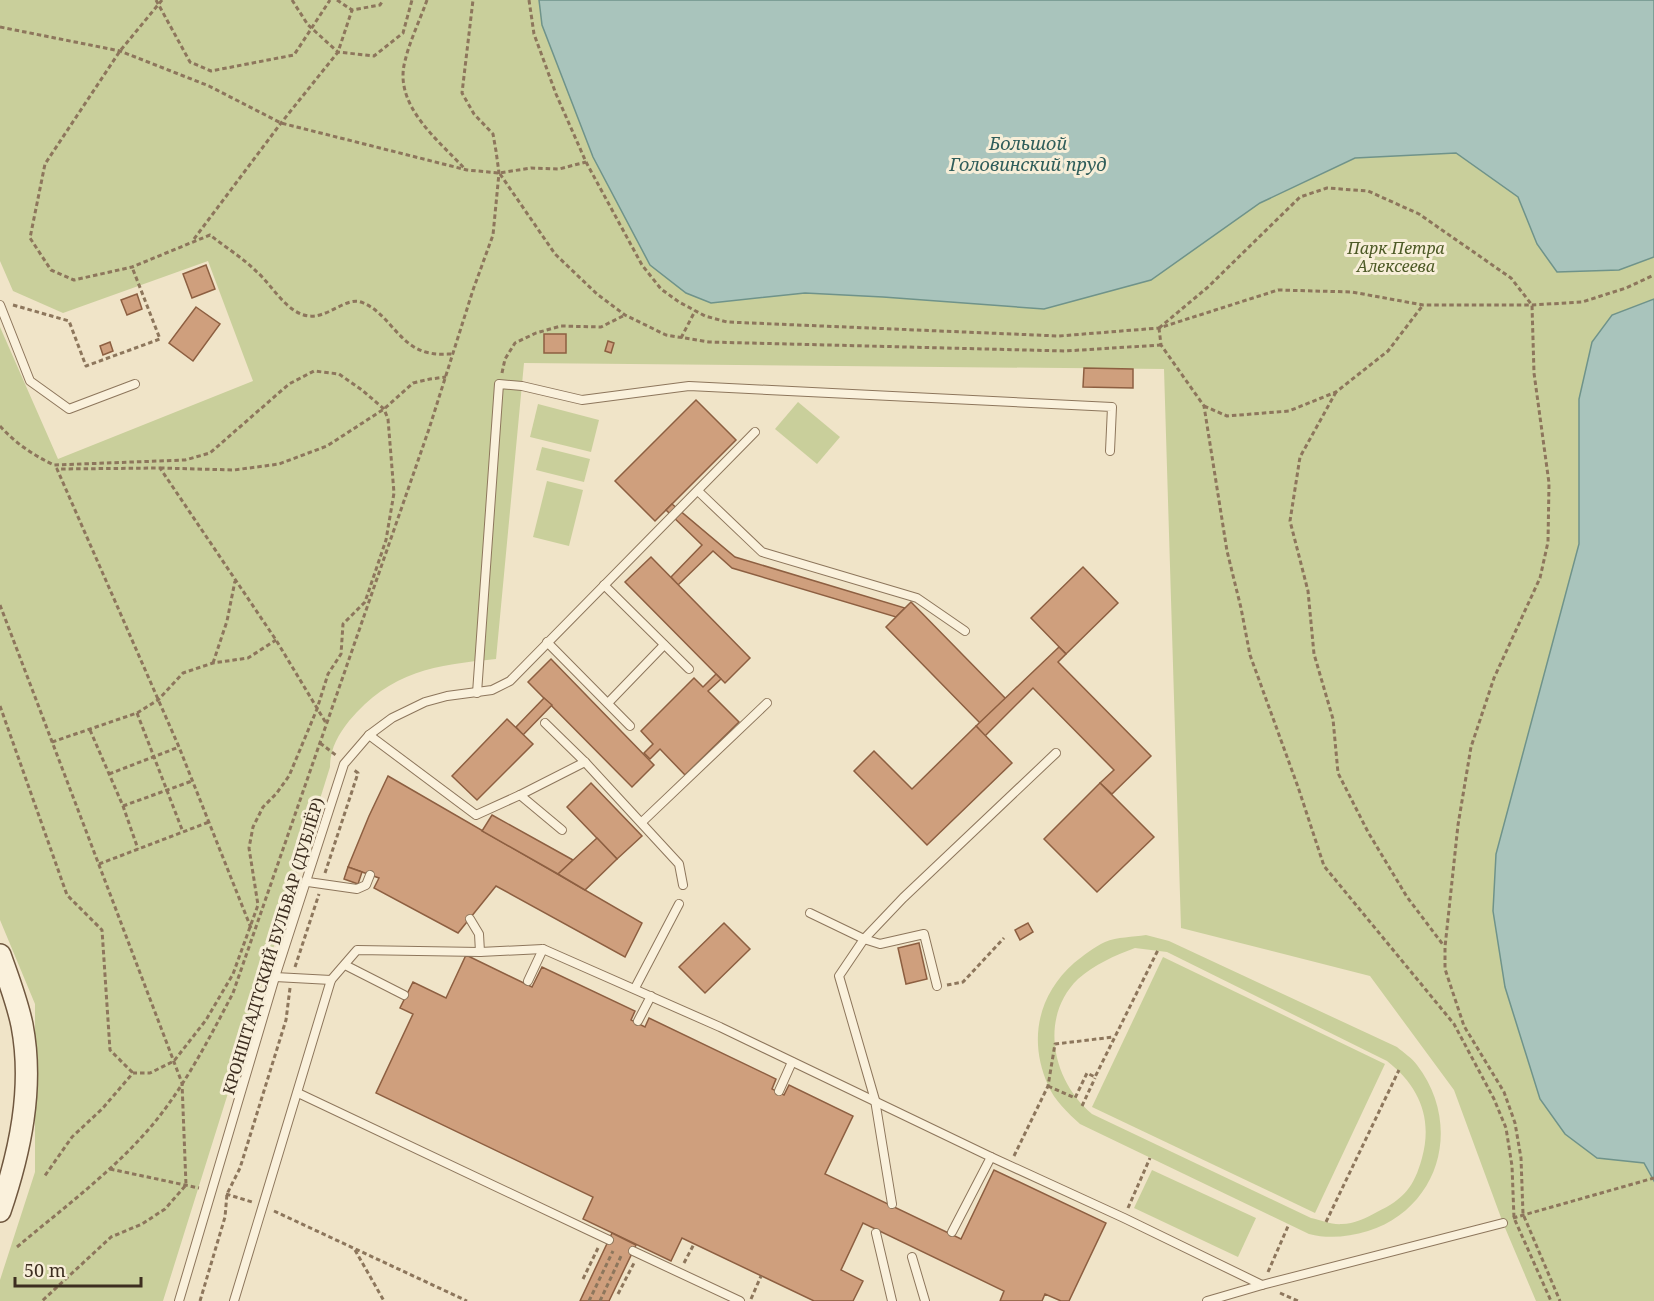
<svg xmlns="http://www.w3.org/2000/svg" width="1654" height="1301" font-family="'Noto Serif',serif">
  <rect width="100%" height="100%" fill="#f0e4c8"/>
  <g fill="#c9cf9b" fill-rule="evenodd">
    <path d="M0,0H1654V1301H1536L1503,1223L1454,1090L1370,976L1181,928L1164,369L524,363L496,659C435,665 391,671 349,721C338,735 330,749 330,767L163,1301H0V1280L35,1172V1004L0,920V327L58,459L253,381L208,261L63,313L13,291L0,261Z"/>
    <polygon points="798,402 840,437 817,464 775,429"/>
    <polygon points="538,404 599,420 591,452 530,437"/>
    <polygon points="542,447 590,459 584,482 536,470"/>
    <polygon points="547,481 583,490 569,546 533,537"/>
    <path d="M1146,935L1169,941L1397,1047C1404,1053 1412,1058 1417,1065C1463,1125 1440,1208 1368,1231C1348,1237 1328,1239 1309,1234L1080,1124C1068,1113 1054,1100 1048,1085C1028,1040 1038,995 1074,963C1083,956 1094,947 1105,942C1117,937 1133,937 1146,935ZM1135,948L1167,952L1387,1061C1419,1086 1433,1118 1422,1158C1414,1187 1404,1199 1377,1212C1366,1218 1354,1224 1342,1224C1332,1225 1321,1220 1311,1218L1092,1114C1053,1082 1038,1018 1078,979C1095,964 1114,956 1135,948Z"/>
    <polygon points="1163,957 1385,1064 1315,1213 1092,1107"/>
    <polygon points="1152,1170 1256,1218 1238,1257 1134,1208"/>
  </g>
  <g fill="#a9c4bc" stroke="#6f938a" stroke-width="1.5">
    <polygon points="539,0 1654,0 1654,257 1619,270 1557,272 1537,244 1518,197 1456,153 1355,158 1260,203 1151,280 1044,309 883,297 805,293 711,303 686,293 650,265 593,157 542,25"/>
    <polygon points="1654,299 1654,1181 1644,1163 1597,1158 1565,1134 1540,1099 1505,987 1493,911 1496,854 1579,544 1579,399 1592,342 1612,315"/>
  </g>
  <g fill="#cf9f7d" stroke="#8d5f41" stroke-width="1.5">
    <polygon points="206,265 215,289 192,298 183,274"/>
    <polygon points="137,294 142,309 127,315 121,300"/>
    <polygon points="196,307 220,324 193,361 169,343"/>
    <rect x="544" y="334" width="22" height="19"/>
    <polygon points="608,341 614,343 611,353 605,351"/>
    <polygon points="110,342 113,351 103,355 100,346"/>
    <polygon points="1084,368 1133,369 1133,388 1083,387"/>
    <polygon points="696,400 736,440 655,521 615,481"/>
    <polygon points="672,504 735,557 905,608 896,617 732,568 713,551 678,585 671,577 702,545 666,510"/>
    <polygon points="651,557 750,658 725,683 625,582"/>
    <polygon points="1083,567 1118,603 1066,654 1031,618"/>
    <polygon points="911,602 1006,699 980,723 886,627"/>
    <polygon points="1059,647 1066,654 1058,662 1151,756 1112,794 1100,783 1114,770 1033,688 985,736 976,726"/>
    <polygon points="551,659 654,765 632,787 528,682"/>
    <polygon points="716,674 721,679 708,691 739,722 685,775 660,749 650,759 644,753 653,744 641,731 694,678 703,687"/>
    <polygon points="544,698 552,705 523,735 516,727"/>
    <polygon points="507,719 533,744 477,800 452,776"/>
    <polygon points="976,726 1012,763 927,845 854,771 874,751 912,789"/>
    <polygon points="388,776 642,923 625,957 496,886 458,933 374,888 379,878 348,867 369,816"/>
    <polygon points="591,783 642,836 617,859 567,807"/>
    <polygon points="1100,783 1154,837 1097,892 1044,839"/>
    <polygon points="492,815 573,860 558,874 482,831"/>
    <polygon points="597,838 617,859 585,890 558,874"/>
    <polygon points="348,867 362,872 358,884 344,879"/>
    <polygon points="724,923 750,949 705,993 679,967"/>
    <polygon points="1028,923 1033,932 1020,940 1015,930"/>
    <polygon points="919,943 927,979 906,984 898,948"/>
    <polygon points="466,955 532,987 542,967 635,1011 631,1020 645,1027 649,1018 776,1079 772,1089 784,1095 789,1085 853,1116 825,1174 961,1239 994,1170 1106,1223 1069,1301 1061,1301 1045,1294 1042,1301 1000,1301 1004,1291 863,1223 841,1270 863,1281 853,1301 814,1301 682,1238 671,1261 583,1219 593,1197 376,1093 413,1014 400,1008 413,982 446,998"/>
    <polygon points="612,1233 636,1245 609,1301 580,1301"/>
  </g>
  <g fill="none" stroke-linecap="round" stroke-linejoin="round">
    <g stroke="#8d765c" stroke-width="10">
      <g id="lane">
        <polyline points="0,305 30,381 69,409 135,384"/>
        <polyline points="698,491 762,552 917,598 965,631"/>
        <polyline points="604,585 689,669"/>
        <polyline points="547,642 630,726"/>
        <polyline points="477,693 499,384 522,386 582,400 689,386 1112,407 1110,451"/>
        <polyline points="608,703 664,645"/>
        <polyline points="545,723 585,762 679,864 683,885"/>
        <polyline points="369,735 476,815 520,795 562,830"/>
        <polyline points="520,795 585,762"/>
        <polyline points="642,822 767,703"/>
        <polyline points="308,882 357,889 366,885 370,875"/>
        <polyline points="810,913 864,939 880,944 924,934 937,986"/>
        <polyline points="470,919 479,934 480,952"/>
        <polyline points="345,965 404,995"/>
        <polyline points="275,977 331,980"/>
        <polyline points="528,981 543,949"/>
        <polyline points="635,988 679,904"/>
        <polyline points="638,1021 651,996"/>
        <polyline points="779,1091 792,1062"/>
        <polyline points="298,1093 609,1240"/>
        <polyline points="892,1204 875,1100 839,976 864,939 903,898 1056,753"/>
        <polyline points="952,1232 991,1157"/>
        <polyline points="876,1233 892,1301"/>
        <polyline points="633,1251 740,1301"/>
        <polyline points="912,1257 925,1301"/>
        <polyline points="1262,1285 1503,1223"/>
        <polyline points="179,1301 275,977 344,764 369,735 392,718 425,702 447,696 492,690 510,681 755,432"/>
        <polyline points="234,1301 331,980 357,950 480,952 543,949 720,1027 991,1157 1124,1218 1262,1285 1207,1301"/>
      </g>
    </g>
    <g stroke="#6f573f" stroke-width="24">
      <path id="secondary" d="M0,955C8,978 17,1001 22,1025C34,1088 20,1152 0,1211"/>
    </g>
    <g stroke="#8d765c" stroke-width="3" stroke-dasharray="4.5 3" stroke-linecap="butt">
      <polyline points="156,0 190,62 211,71 294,55 330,0"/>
      <path d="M162,0L120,51L45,164L30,238L51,270L74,280L132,267L210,235C225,247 243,258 257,272C272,285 287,314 309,316C328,318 346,297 361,302C389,312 399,348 430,353C438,355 446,354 453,354"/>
      <polyline points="292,0 308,25 338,52 374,56 403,33 412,0"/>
      <polyline points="337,0 352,10 380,5 383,0"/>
      <path d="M427,0C420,20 410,40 405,61C393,105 438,140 465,169"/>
      <polyline points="529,0 534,34 556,94 586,162 642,265 661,289 679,302 705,316 727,322 1059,336 1159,328 1278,290 1352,292 1423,305 1532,305 1582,302 1626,288 1654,275"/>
      <polyline points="0,27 120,51 209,86 281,123 467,170 499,173 531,168 559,169 586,162"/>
      <polyline points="500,174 555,254 597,294 625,315 666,335 709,342 1065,351 1161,345"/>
      <polyline points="194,239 281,123 338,52 352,10"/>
      <polyline points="13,305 69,321 86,366 160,339 132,267"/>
      <polyline points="1159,328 1208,287 1300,197 1327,188 1368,191 1419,214 1511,278 1532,305 1534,373 1549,483 1548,542 1540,578 1494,678 1471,747 1458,825 1445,947 1445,969 1464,1026 1504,1092 1515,1123 1521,1158 1523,1214 1560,1301"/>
      <polyline points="1159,328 1161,345 1204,406 1227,551 1241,608 1250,655 1298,787 1324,866 1454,1024 1494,1099 1506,1128 1512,1166 1514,1218 1551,1301"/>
      <polyline points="681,338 695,311"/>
      <polyline points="502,373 505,359 515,343 536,333 561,326 601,327 625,315"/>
      <polyline points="1336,392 1300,457 1290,521 1308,591 1314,654 1333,719 1338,773 1368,832 1407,897 1444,946"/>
      <polyline points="1204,406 1227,416 1289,411 1336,392 1388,351 1423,305"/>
      <path d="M0,426C15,443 33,455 54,465L185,460L210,453L289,384L314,371L339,374L362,390L384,409L388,419L394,493L386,540L365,602L343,624L341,654L328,674L317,709L289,776L276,794L263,807L253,827L249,848L258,905L233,974L206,1020L174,1061L150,1073H133L102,1109L72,1137L44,1177"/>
      <polyline points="160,468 234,470 279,464 327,446 384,409 413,383 430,379 446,377"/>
      <polyline points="0,605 182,1083 186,1185 165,1209 142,1224 111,1237 42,1301"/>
      <polyline points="213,663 227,621 235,581"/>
      <polyline points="0,706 67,895 102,930 110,1050 133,1073"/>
      <polyline points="137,713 183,832"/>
      <polyline points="90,730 123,806 138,849"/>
      <polyline points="52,742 137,713 158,700 183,673 213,663 248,658 276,640"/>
      <polyline points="320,743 337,756"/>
      <polyline points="109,774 179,747"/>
      <polyline points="123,806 192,781"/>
      <polyline points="99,864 209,822"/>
      <polyline points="325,873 358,773 354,770"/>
      <polyline points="251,928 179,747 57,469 160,468 276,640 326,723"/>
      <polyline points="295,967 319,894"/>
      <polyline points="947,985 963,982 1004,938"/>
      <polyline points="1048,1086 1075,1098 1087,1073 1095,1077 1158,950"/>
      <polyline points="1082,1106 1095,1078"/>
      <polyline points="1014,1156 1048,1086 1055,1044 1114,1037"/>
      <polyline points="110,1169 199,1188"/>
      <polyline points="226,1194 252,1202"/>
      <polyline points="1128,1208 1150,1158"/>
      <polyline points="274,1211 467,1301"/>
      <polyline points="1513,1218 1654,1178"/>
      <polyline points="1326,1222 1399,1070"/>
      <path d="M17,1247C63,1208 115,1170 154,1123C186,1084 210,1037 233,993L429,429L473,290L493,235L499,173L496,151L493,134L474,114L462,93L473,0"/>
      <polyline points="355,1250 384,1301"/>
      <polyline points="684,1263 694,1244"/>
      <polyline points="1268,1272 1289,1224"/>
      <polyline points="583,1279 598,1248"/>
      <polyline points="1280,1293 1298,1301"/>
      <polyline points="618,1294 634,1263"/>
      <polyline points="751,1299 761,1276"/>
      <polyline points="200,1301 225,1217 227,1194 240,1168 286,1020 290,988"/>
      <polyline points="589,1301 613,1251"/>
      <polyline points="600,1301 622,1254"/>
    </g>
    <use href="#lane" stroke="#faf1dc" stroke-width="8"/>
    <use href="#secondary" stroke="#faf1dc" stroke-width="21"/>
  </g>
  <g text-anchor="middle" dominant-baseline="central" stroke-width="6" stroke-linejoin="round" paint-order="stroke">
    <g font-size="16" font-style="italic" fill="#4d5a26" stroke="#f7eed8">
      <text x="1396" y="248">Парк Петра<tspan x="1396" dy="18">Алексеева</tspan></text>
    </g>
    <g font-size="16" fill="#3d2e20" stroke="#f7eed8">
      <text transform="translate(273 946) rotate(-73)">КРОНШТАДТСКИЙ БУЛЬВАР (ДУБЛЁР)</text>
    </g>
    <g font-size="18" font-style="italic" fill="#2f5d5a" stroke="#f7eed8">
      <text x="1028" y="143">Большой<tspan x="1028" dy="21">Головинский пруд</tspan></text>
    </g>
  </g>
  <path d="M15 1277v9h126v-9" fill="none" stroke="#3d2e20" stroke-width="3"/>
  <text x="24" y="1277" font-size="18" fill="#3d2e20" stroke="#f7eed8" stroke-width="4.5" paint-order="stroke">50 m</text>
</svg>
